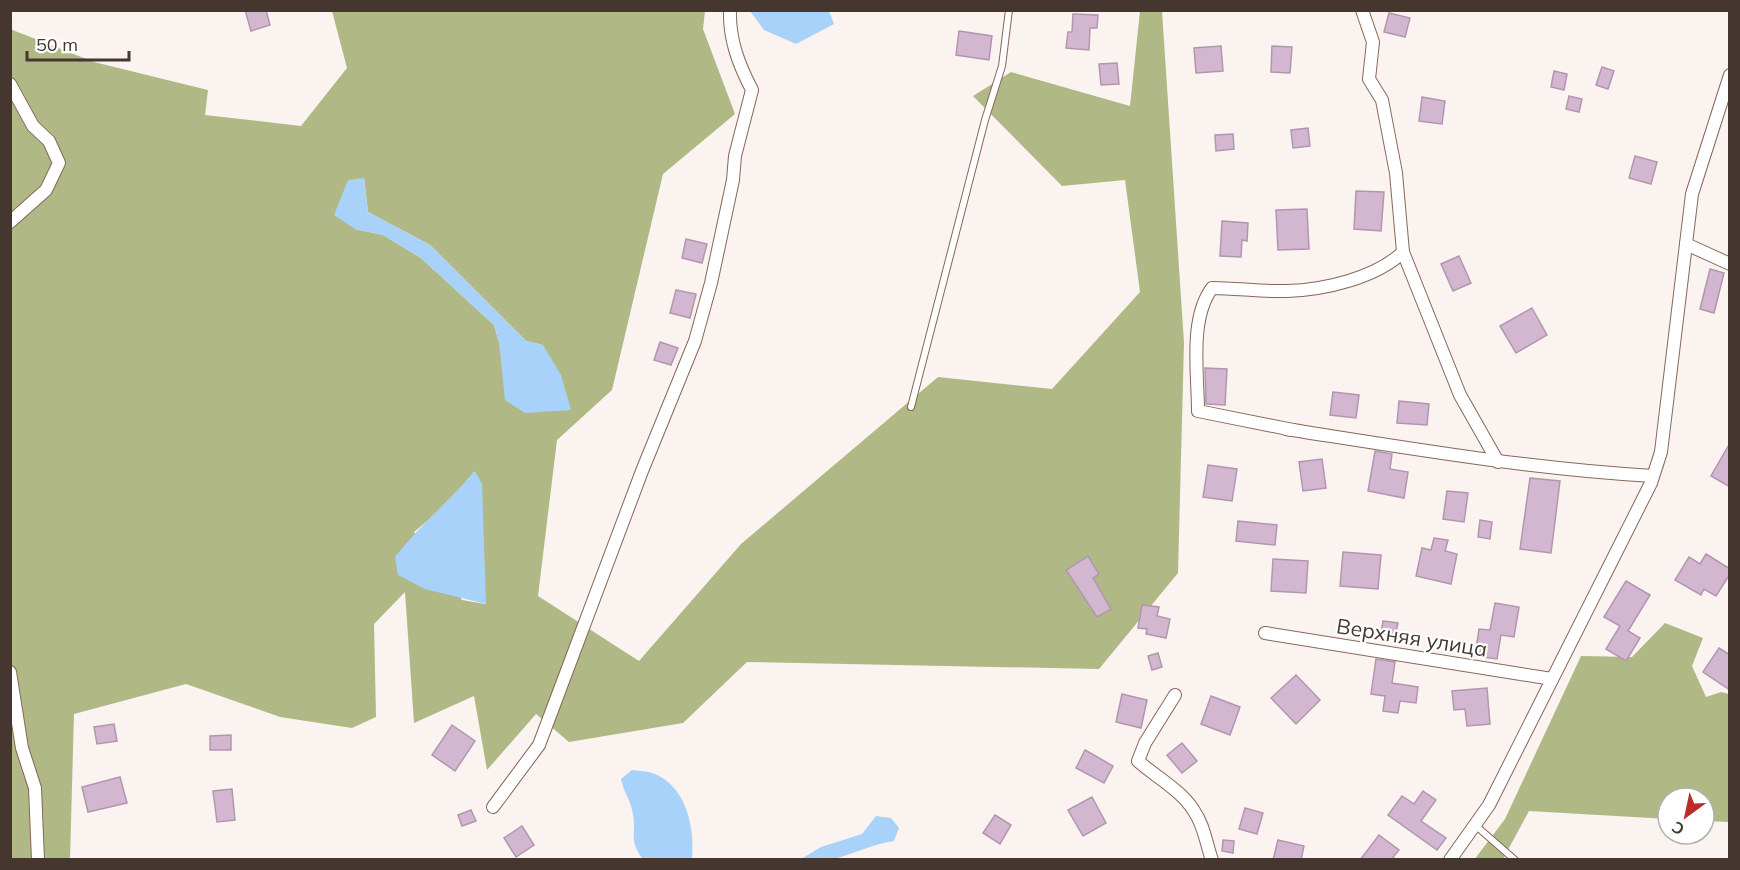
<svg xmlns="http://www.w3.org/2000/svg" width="1740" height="870" font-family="Mulish,sans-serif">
  <rect width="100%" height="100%" fill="#fbf3f0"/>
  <g fill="#b0b985" fill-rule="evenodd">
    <path d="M332,11H705L703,29L735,114L663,174L612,390L557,440L538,596L639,661L741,544L938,377L1052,389L1140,292L1125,180L1062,186L973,96L1011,72L1130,106L1140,11H1162L1184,343L1178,573L1099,669L747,662L683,723L569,742L536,714L487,770L474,696L414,723L405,592L374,624L376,717L352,728L280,717L186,684L74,714L70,859H11L10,29L94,62L208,90L205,115L301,126L347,68ZM364,178L368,212L430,245L526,341L543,345L499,342L494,325L421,258L383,235L355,229ZM474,472L486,604H485L462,600L414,532L445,506Z"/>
    <polygon points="1665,623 1703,638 1692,666 1706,697 1721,692 1729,694 1729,822 1704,821 1704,798 1668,798 1668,819 1529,811 1503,859 1474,860 1505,819 1581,656 1632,657"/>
  </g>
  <g fill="#a9d2fa">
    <polygon points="750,11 829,11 834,24 796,44 764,30"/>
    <polygon points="364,178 368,212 430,245 526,341 543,345 561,375 571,410 525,413 505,400 499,342 494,325 421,258 383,235 355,229 334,215 348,180"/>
    <path d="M475,471L482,484L486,604L425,589L398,575L395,557C419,526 449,501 475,471Z"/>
    <path d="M632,770C639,771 649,771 655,774C686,787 695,827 692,858L696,859H643C627,839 638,832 632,810C630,799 623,791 621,779Z"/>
    <path d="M876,816L891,818L899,828L894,841C872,844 852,855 830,860C821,861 810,860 801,859L821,847L862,834Z"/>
  </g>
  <g fill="#d3b7d0" stroke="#b296af" stroke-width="1.5">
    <polygon points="245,10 266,10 270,25 251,31"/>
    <polygon points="1389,13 1410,18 1405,37 1384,32"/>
    <polygon points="1073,14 1098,15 1097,28 1090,28 1089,50 1066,48 1068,32 1072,32"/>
    <polygon points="959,31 992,36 989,60 956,55"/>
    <polygon points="1221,46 1223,71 1196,73 1194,48"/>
    <polygon points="1272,46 1292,47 1290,73 1271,72"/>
    <polygon points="1117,63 1119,84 1101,85 1099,64"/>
    <polygon points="1602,67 1614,71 1608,89 1596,85"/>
    <polygon points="1554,71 1567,74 1564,90 1551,87"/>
    <polygon points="1569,96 1582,99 1579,112 1566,109"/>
    <polygon points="1422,97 1445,101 1442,124 1419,121"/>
    <polygon points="1308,128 1310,146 1293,148 1291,130"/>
    <polygon points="1233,134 1234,149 1216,151 1215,135"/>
    <polygon points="1635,156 1657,162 1651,184 1629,178"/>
    <polygon points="1356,191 1384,192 1381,231 1354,229"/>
    <polygon points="1307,209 1309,249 1278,250 1276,210"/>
    <polygon points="1222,221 1248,223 1247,241 1242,240 1241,257 1220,256"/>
    <polygon points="686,239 707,244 702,263 682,258"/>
    <polygon points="1459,256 1471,283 1453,291 1441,264"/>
    <polygon points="1710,269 1724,273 1714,313 1700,309"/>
    <polygon points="676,290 696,294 690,318 670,313"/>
    <polygon points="1532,308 1547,335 1516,353 1500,326"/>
    <polygon points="660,342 678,348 671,365 654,360"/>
    <polygon points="1205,368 1227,369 1225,405 1206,404"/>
    <polygon points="1333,392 1359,395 1356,418 1330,415"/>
    <polygon points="1399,401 1429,404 1427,425 1397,423"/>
    <polygon points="1730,443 1730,487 1711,476"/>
    <polygon points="1375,451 1392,454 1390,469 1408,472 1404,498 1368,491"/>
    <polygon points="1322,459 1326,488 1303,491 1299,462"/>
    <polygon points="1208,465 1237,469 1232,501 1203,497"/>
    <polygon points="1530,478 1560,481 1551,553 1520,549"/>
    <polygon points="1447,491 1468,493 1464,522 1443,519"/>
    <polygon points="1480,520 1492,522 1490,539 1478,537"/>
    <polygon points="1238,521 1277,525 1275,545 1236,541"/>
    <polygon points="1434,538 1448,540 1445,551 1457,554 1451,584 1416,576 1422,548 1431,550"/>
    <polygon points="1343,552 1381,555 1378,589 1340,586"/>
    <polygon points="1706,554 1730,569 1730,574 1716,596 1704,589 1701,595 1675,580 1689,557 1700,564"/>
    <polygon points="1088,556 1099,574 1093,578 1111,609 1097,617 1066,570"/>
    <polygon points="1273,559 1308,561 1306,593 1271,591"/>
    <polygon points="1626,581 1650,595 1628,631 1640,638 1626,661 1606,649 1620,626 1604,617"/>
    <polygon points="1495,603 1519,607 1514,637 1501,635 1497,659 1475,656 1479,629 1490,630"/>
    <polygon points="1142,605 1159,607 1157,616 1170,619 1166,638 1146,634 1147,629 1138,628"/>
    <polygon points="1383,621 1398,623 1395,636 1381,633"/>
    <polygon points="1719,648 1730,655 1730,690 1703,672"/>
    <polygon points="1158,653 1162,667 1152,670 1148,656"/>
    <polygon points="1376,659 1395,662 1392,683 1418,687 1416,703 1400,701 1398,713 1383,711 1385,696 1371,694"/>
    <polygon points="1296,675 1320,700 1296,724 1271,698"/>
    <polygon points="1487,688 1490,724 1467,726 1465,709 1454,710 1452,691"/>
    <polygon points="1122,694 1147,700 1141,728 1116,722"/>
    <polygon points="1211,696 1240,707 1230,735 1201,724"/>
    <polygon points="114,724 117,741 97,744 94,727"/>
    <polygon points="452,725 475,741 455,771 432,755"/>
    <polygon points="231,735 231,750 210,750 210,736"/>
    <polygon points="1182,743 1197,761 1182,773 1167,755"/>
    <polygon points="1085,750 1113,766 1104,783 1076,768"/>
    <polygon points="120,777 127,803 88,812 82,787"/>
    <polygon points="232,789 235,820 217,822 213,791"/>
    <polygon points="1423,791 1436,800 1421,821 1446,838 1437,850 1388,815 1402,796 1414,804"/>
    <polygon points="1092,797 1106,823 1083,836 1068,810"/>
    <polygon points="1245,808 1263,813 1257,834 1239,829"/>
    <polygon points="471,810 476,821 462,826 458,815"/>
    <polygon points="995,815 1011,825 1000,844 983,833"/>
    <polygon points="522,826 534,845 516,857 504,838"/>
    <polygon points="1379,835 1399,850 1391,860 1360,860"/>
    <polygon points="1223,840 1234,841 1233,853 1222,851"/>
    <polygon points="1278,840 1304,846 1301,860 1273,860"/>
  </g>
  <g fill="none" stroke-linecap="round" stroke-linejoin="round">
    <g stroke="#876658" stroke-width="8">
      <g id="lane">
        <polyline points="911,407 985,120 1002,66 1009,10"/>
        <polyline points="1475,825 1515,860"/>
      </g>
    </g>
    <g stroke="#876658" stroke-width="14">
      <g id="street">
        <polyline points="1362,10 1373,42 1369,79 1382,100 1396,173 1403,252 1460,395 1498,462"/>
        <polyline points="10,84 33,126 49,141 59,163 46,190 10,222"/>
        <polyline points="1686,244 1730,264"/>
        <path d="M1286,429C1408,448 1530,469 1653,476"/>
        <path d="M1293,430L1198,411C1198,374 1189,319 1212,288C1237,288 1262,292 1287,291C1324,290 1376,278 1403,252"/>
        <polyline points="1265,633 1552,679"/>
        <polyline points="10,672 22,748 35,788 38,860"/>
        <path d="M1175,695L1145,743L1138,761C1156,777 1181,790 1194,811C1204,825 1206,843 1212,860"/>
        <path d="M493,807L539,745L642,471L695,341L711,283L733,180L735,156L752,90C739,65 729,40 730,10"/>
        <polyline points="1450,860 1489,805 1651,483 1661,452 1692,194 1730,75"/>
      </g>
    </g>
    <use href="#lane" stroke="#fff" stroke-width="6"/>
    <use href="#street" stroke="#fff" stroke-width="12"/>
  </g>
  <g text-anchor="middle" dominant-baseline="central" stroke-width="4.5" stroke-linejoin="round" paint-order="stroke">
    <g font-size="21" fill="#453630" stroke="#fff">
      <text transform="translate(1412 637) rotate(9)">Верхняя улица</text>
    </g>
  </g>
  <rect width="1740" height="870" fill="none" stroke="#453630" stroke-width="24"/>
  <g transform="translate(1686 816) rotate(213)"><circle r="28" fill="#ffffff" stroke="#b5afac" stroke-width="1.5"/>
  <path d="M0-4.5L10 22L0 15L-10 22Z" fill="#bb2c29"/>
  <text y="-9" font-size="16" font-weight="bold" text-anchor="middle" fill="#453630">С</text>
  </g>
  <path d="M27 51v9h102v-9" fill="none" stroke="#453630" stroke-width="3"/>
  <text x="36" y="51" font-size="18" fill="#453630" stroke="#ffffff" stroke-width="4.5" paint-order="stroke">50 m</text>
</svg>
